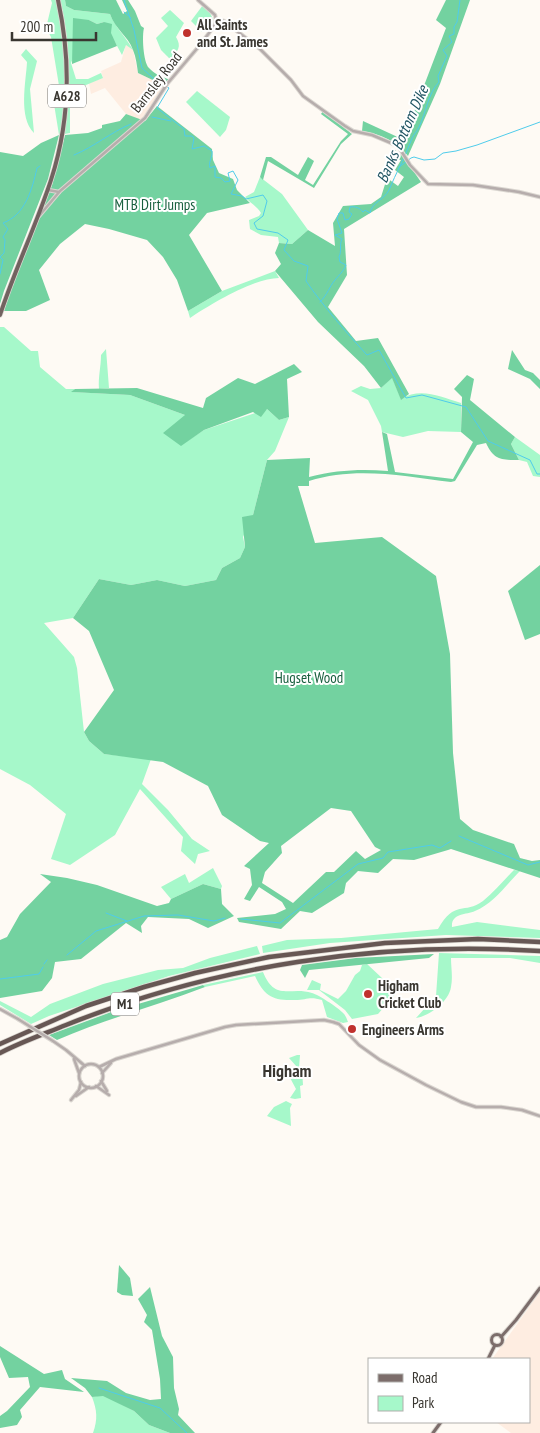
<svg xmlns="http://www.w3.org/2000/svg" width="540" height="1433" font-family="'PT Sans Narrow',sans-serif">
  <rect width="100%" height="100%" fill="#fefaf4"/>
  <g fill="#feede1">
    <polygon points="126,44 133,50 138,73 161,84 164,88 142,121 126,114 105,88 91,94 89,83 103,78 101,71 121,62"/>
    <polygon points="540,1292 540,1433 511,1433 496,1422 529,1422 529,1359 492,1359"/>
  </g>
  <g fill="#a6f8ca">
    <polygon points="51,0 56,0 64,45 65,96 70,105 70,133 59,135 54,104 62,104 51,37 46,28 52,3"/>
    <path d="M60,0H65L66,6L74,10L110,14C115,27 126,37 133,50L126,45L122,55L104,22L97,24L89,20L71,63L76,79H88L101,73L103,78L69,92C69,61 68,30 60,0Z"/>
    <polygon points="203,5 209,11 213,19 202,32 191,21"/>
    <path d="M170,10L184,23L176,37C182,47 178,51 170,59L161,50L156,38L168,26L161,18Z"/>
    <path d="M26,49L37,61L30,89L34,133C18,117 26,82 27,62L21,55Z"/>
    <polygon points="197,91 230,117 226,130 220,137 186,102"/>
    <path d="M260,177L282,194L308,230L292,244L279,243L278,237L261,235L250,229L249,220L259,216L261,213C257,206 250,203 245,197L254,192Z"/>
    <path d="M275,271L279,278C254,278 211,304 190,318L188,311L222,291Z"/>
    <polygon points="0,327 4,327 31,351 38,351 40,367 66,389 75,389 72,392 130,395 185,415 181,445 204,430 267,409 279,420 289,417 275,451 267,460 253,515 243,537 245,547 240,558 222,568 216,580 185,586 157,580 131,585 99,579 73,618 44,623 74,657 77,668 84,732 89,741 104,754 151,759 142,784 168,810 192,839 210,851 198,854 195,864 181,851 183,837 140,789 115,835 70,865 51,859 66,814 30,785 0,769"/>
    <path d="M106,349L109,388L99,389C98,377 101,367 101,355Z"/>
    <path d="M392,377L401,399C421,387 440,397 461,403V432L428,431L403,437L382,432L381,426L368,400L351,391L361,386L370,389L381,388Z"/>
    <polygon points="515,437 540,455 540,477 533,476 527,462 519,460 511,444"/>
    <polygon points="213,868 222,886 221,889 203,884 171,899 161,887 185,874 189,883"/>
    <path d="M514,870L520,871C507,884 493,904 475,911C466,915 451,913 452,927L477,922L540,930V938L446,935L330,943L263,953L262,946L287,940L341,938L438,929C455,899 464,915 483,901C494,892 504,880 514,870Z"/>
    <polygon points="257,946 260,954 169,976 49,1016 31,1024 0,1005 0,1001 31,1017 50,1004 103,984 158,970 183,968 210,958"/>
    <path d="M439,953L540,956V963L510,958H451C451,967 453,977 451,987C449,1001 430,1016 416,1018L436,996Z"/>
    <polygon points="367,964 397,992 378,1014 352,1019 345,1010 319,990 307,990 312,980 321,984 320,990 338,999 346,991 355,975 360,971 362,965"/>
    <path d="M263,972C275,1002 291,986 312,993C319,995 337,1007 342,1012C345,1014 347,1019 348,1022L343,1023L327,1017L322,1000C309,996 307,1000 295,1000C273,1001 264,996 255,976L205,987L203,985Z"/>
    <polygon points="297,1055 300,1055 299,1068 302,1070 303,1085 300,1086 301,1098 295,1099 290,1098 296,1089 288,1074 297,1067 289,1058"/>
    <polygon points="286,1101 292,1104 290,1108 291,1126 267,1116 274,1107"/>
    <path d="M103,1395L134,1411L149,1425L170,1433H93C98,1419 97,1410 92,1397Z"/>
  </g>
  <g fill="#73d2a0" fill-rule="evenodd">
    <path d="M65,0H116L123,14L127,11L122,0H128L135,11L141,26L144,28C142,35 143,62 149,68C154,74 163,77 170,80L164,88L161,84L138,73C137,66 136,57 133,50C128,36 115,29 110,14L74,10L66,6Z"/>
    <path d="M446,0H470L440,84L408,156C397,141 380,134 362,131L363,121L402,139L404,138L446,28L436,20Z"/>
    <polygon points="73,18 89,20 97,24 104,22 112,24 111,33 117,46 72,64"/>
    <polygon points="157,106 212,149 213,160 219,173 233,179 237,190 250,203 207,213 189,235 222,291 188,311 177,280 163,257 147,240 109,229 85,224 60,244 39,270 50,300 26,311 4,311 9,293 52,185 65,135 88,133 102,128 102,125 120,121 126,114 145,121"/>
    <polygon points="323,111 352,134 341,144 314,188 268,161 263,180 260,177 266,157 271,157 298,175 308,157 314,161 305,180 313,185 341,141 348,134 321,114"/>
    <polygon points="59,135 48,179 4,291 0,304 0,152 23,156 41,143"/>
    <polygon points="395,150 403,156 421,182 344,229 347,275 328,307 356,341 378,338 409,394 401,400 392,378 381,388 364,366 318,322 275,271 281,264 275,253 279,243 292,244 308,230 335,246 333,223 343,206 371,204 381,197 387,178 398,186 404,177 395,170 401,160 393,159"/>
    <polygon points="512,350 525,370 533,373 540,380 540,389 530,379 508,369"/>
    <polygon points="294,364 302,372 287,379 289,417 279,420 267,409 261,417 253,412 204,430 181,446 163,433 185,415 130,395 71,392 75,389 137,388 203,408 206,398 238,378 255,384"/>
    <path d="M467,375L474,379L470,400L515,437L511,444L519,460C501,460 494,460 486,443L477,445L455,481L451,482C404,476 355,466 309,481V486H298L315,543L382,537L436,576L450,654L453,753L460,819L473,830L514,844L520,858L532,861L540,860V878L451,849L448,850L414,860L393,859L378,873L358,871L346,883L344,893L312,913L300,911L281,929L239,922L237,918L275,914L286,909L282,902L259,887L250,901L244,899L252,885L250,869L244,866L269,843L260,841L222,815L208,786L163,762L104,754L89,741L84,732L114,690L89,631L73,618L99,579L131,585L157,580L185,586L216,580L222,568L240,558L245,547L242,517L253,515L267,460L310,458L309,477C337,470 360,469 388,471L382,432L387,434L395,472L453,479L473,442L461,432L462,397L454,389ZM331,808L351,811L375,847L381,850L365,859L356,851L334,872H326L293,903L262,883L265,872L282,853L281,846Z"/>
    <polygon points="540,565 540,634 525,640 508,591"/>
    <polygon points="40,874 67,878 97,885 157,906 169,903 171,899 203,884 221,889 222,904 234,916 208,928 189,919 148,917 141,926 142,933 126,923 81,959 55,962 52,978 42,991 0,998 0,940 7,937 20,914 51,882"/>
    <polygon points="434,954 429,958 309,970 305,978 300,970 302,965 356,958"/>
    <path d="M203,985L205,987C156,1006 105,1019 57,1040L49,1035L114,1011Z"/>
    <polygon points="119,1265 130,1278 133,1296 122,1295 117,1292"/>
    <polygon points="150,1287 162,1336 173,1357 174,1388 179,1409 178,1415 195,1433 170,1433 149,1425 134,1411 103,1396 92,1397 85,1388 71,1378 107,1381 126,1393 150,1400 161,1399 160,1379 152,1330 144,1322 147,1315 138,1299"/>
    <polygon points="0,1346 44,1374 62,1370 65,1379 84,1392 40,1387 20,1410 22,1417 17,1425 0,1428 0,1416 7,1411 30,1387 28,1377 9,1378 0,1357"/>
  </g>
  <g fill="none" stroke-linecap="round" stroke-linejoin="round">
    <g stroke="#4fcceb" stroke-width="1">
      <path d="M124,0L134,30L142,68L153,78L169,88L157,108L184,129L185,136H192L194,138L192,149L204,146L212,151C213,157 208,161 210,168L215,166V177L221,178L225,182L230,181L228,173L233,171L238,180L231,194L242,196L246,199L263,195L267,201L263,216L254,223L257,229L278,233L288,240L284,250L294,261L308,266L306,281C324,307 345,331 367,355L379,350L406,398L422,395L466,407L488,441L530,460L537,474H540"/>
      <polyline points="124,12 131,18"/>
      <polyline points="152,117 171,121"/>
      <path d="M74,155C94,147 111,132 131,124"/>
      <polyline points="399,167 411,158 414,157 424,160 435,159 443,153 456,151 477,145 540,122"/>
      <path d="M0,274L3,260L0,257L4,253L5,240L3,237L8,229L3,223C25,215 32,190 37,168L40,166"/>
      <path d="M320,302C328,294 329,287 335,280C339,275 343,272 346,265L340,262L339,257C342,251 339,245 342,239L335,235L342,233L337,219L339,213H343L345,220L349,219L352,214L349,212L350,207C355,206 360,208 363,212L365,210L370,213C372,202 384,200 389,190C396,173 405,157 411,141C412,136 417,132 419,127C426,113 428,93 439,82L438,76L447,56L443,50L452,42L449,36L454,34V27L457,22L460,0"/>
      <polyline points="459,836 528,865 540,862"/>
      <polyline points="106,913 127,921"/>
      <polyline points="241,919 280,923 358,864 383,858 388,852 432,845 440,848 451,841"/>
      <polyline points="67,955 96,931 144,916 178,915 214,921 225,918"/>
      <polyline points="44,964 47,960"/>
      <polyline points="0,979 39,974 43,967"/>
      <polyline points="99,1388 160,1408 187,1433"/>
    </g>
    <g stroke="#dbd7d1" stroke-width="4.5">
      <g id="tertiary">
        <polyline points="198,0 215,15 216,20"/>
        <polyline points="216,20 224,21 260,49 291,80 303,96 345,126 353,131 372,135 398,146 410,165 428,184 473,185 519,192 540,197"/>
        <polyline points="48,190 59,192"/>
        <polyline points="39,216 60,191 145,118 167,84 200,45 215,25 216,20"/>
        <polyline points="0,1009 18,1019"/>
        <polyline points="53,1041 66,1050 85,1066"/>
        <polyline points="74,1059 79,1073"/>
        <circle cx="91" cy="1076" r="12"/>
        <polyline points="99,1067 116,1059 225,1027 236,1025 324,1020 333,1022 339,1024 359,1045 380,1060 426,1085 461,1102 476,1107 501,1107 522,1110 540,1116"/>
        <polyline points="102,1073 111,1063"/>
        <polyline points="101,1081 107,1091"/>
        <polyline points="96,1086 109,1095"/>
        <polyline points="76,1096 89,1087"/>
        <polyline points="71,1100 79,1090 81,1082"/>
      </g>
    </g>
    <g stroke="#dbd7d1" stroke-width="5">
      <g id="primary">
        <circle cx="497" cy="1340" r="5.5"/>
        <polyline points="501,1337 516,1320 540,1288"/>
        <polyline points="488,1359 495,1345"/>
        <polyline points="433,1433 441,1422"/>
      </g>
    </g>
    <g stroke="#dbd7d1" stroke-width="5.5">
      <path id="trunk" d="M0,315C15,269 36,226 51,180C70,121 71,60 58,0"/>
    </g>
    <g stroke="#dbd7d1" stroke-width="6">
      <g id="motorway">
        <polyline points="0,1044 86,1006 144,987 195,973 269,957 385,943 478,939 540,942"/>
        <path d="M0,1053C21,1042 44,1034 66,1025C216,965 379,941 540,951"/>
      </g>
    </g>
    <use href="#tertiary" stroke="#b6adac" stroke-width="2.5"/>
    <use href="#primary" stroke="#7c6d6b" stroke-width="3"/>
    <use href="#trunk" stroke="#726260" stroke-width="4"/>
    <use href="#motorway" stroke="#675754" stroke-width="4.5"/>
    <g stroke="#dbd7d1" stroke-width="4.5" stroke-linecap="butt">
      <polyline id="tertiary-bridge" points="18,1019 53,1041"/>
    </g>
    <use href="#tertiary-bridge" stroke="#b6adac" stroke-width="2.5"/>
  </g>
  <g fill="#c0312d" stroke="#fff" stroke-width="2">
    <circle cx="187" cy="33" r="5"/>
    <circle cx="368" cy="994" r="5"/>
    <circle cx="352" cy="1029" r="5"/>
  </g>
  <g text-anchor="middle" dominant-baseline="central" stroke-width="4" stroke-linejoin="round" paint-order="stroke">
    <g fill="#fff" stroke="#74726e" stroke-width="1">
      <rect x="48" y="84.5" width="38" height="23" rx="4"/>
      <rect x="111" y="992.5" width="28" height="23" rx="4"/>
    </g>
    <g font-size="14" font-weight="bold" fill="#393630">
      <text x="67" y="96">A628</text>
      <text x="125" y="1004">M1</text>
    </g>
    <g font-size="15" font-weight="bold" fill="#393630" stroke="#fff" text-anchor="start">
      <text x="197" y="24">All Saints<tspan x="197" dy="17">and St. James</tspan></text>
      <text x="378" y="985">Higham<tspan x="378" dy="17">Cricket Club</tspan></text>
      <text x="362" y="1029">Engineers Arms</text>
    </g>
    <g font-size="15" fill="#393630" stroke="#fff">
      <text transform="translate(156 82) rotate(-52)">Barnsley Road</text>
    </g>
    <g font-size="15" fill="#185f3e" stroke="#fff">
      <text x="155" y="204">MTB Dirt Jumps</text>
      <text x="309" y="677">Hugset Wood</text>
    </g>
    <g font-size="16" font-style="italic" fill="#215563" stroke="#fff">
      <text transform="translate(402 134) rotate(-66)">Banks Bottom Dike</text>
    </g>
    <g font-size="18" font-weight="bold" fill="#393630" stroke="#fff">
      <text x="287" y="1070">Higham</text>
    </g>
  </g>
  <rect x="368" y="1358" width="162" height="65" fill="#ffffff" stroke="#b0afac"/>
  <rect x="378" y="1374" width="25" height="8" fill="#7c6d6b" stroke="#b0afac"/>
  <text x="412" y="1383" font-size="15" fill="#393630">Road</text>
  <rect x="378" y="1396" width="25" height="15" fill="#a6f8ca" stroke="#b0afac"/>
  <text x="412" y="1408" font-size="15" fill="#393630">Park</text>
  <path d="M12 32v8h84v-8" fill="none" stroke="#393630" stroke-width="2.5"/>
  <text x="20" y="32" font-size="15" fill="#393630" stroke="#ffffff" stroke-width="4" paint-order="stroke">200 m</text>
</svg>
